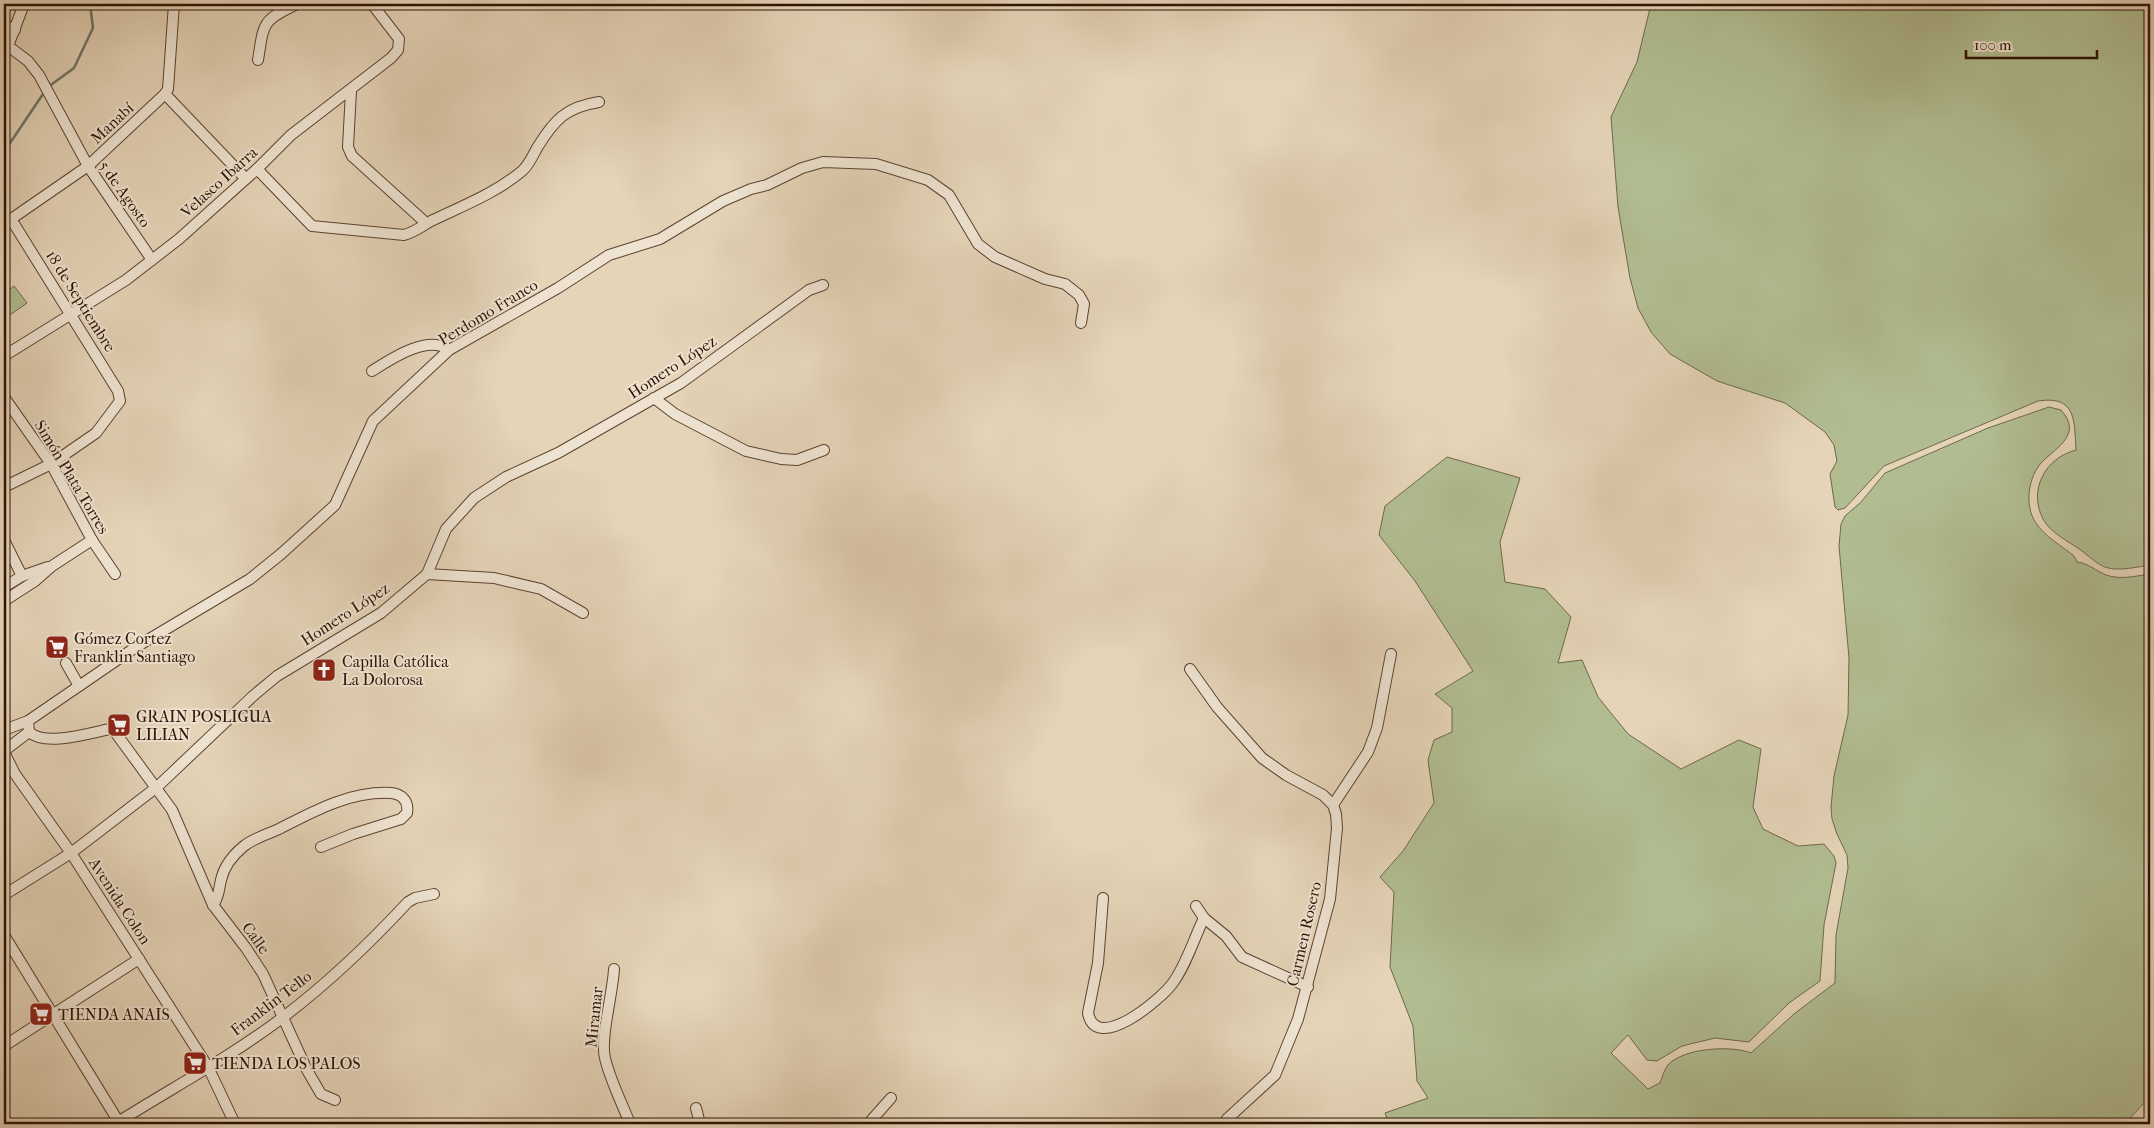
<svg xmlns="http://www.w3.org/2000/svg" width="2154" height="1128" font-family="'IM FELL French Canon',serif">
  <rect width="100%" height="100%" fill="#e5d4b8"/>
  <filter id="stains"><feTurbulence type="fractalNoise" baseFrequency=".004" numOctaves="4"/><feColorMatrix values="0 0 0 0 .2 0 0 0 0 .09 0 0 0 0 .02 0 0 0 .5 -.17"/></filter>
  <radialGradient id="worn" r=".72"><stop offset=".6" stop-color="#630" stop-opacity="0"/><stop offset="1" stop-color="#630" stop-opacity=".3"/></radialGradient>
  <g fill="#b1bd91" stroke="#70684a">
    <path d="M1651,4H2150V565C2137,567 2120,571 2108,568C2099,566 2090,557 2082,551C2070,542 2050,533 2043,519C2028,490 2045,458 2076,450C2074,421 2077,395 2038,401L1884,466L1845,508L1838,510L1835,507L1830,474L1837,461L1834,445L1825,432L1785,403L1717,381L1670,354L1651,332L1638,308L1630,278L1618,207L1611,117L1637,62Z"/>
    <polygon points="14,286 27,303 10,315 4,306 4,294"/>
    <path d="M2049,407L2061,410C2083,434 2057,447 2042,462C2028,477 2024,506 2036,523C2044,536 2062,546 2074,556L2077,562C2088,563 2096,571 2106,575C2120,580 2136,576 2150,574V1097L2124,1124H1389L1385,1113L1428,1098L1417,1081L1413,1026L1390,967L1394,892L1380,877L1403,851L1434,803L1428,760L1434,740L1452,732V708L1435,694L1473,671L1415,581L1379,535L1385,506L1447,457L1520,478L1500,542L1505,582L1545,589L1571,617L1558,663L1582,660L1598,697L1628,734L1681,769L1739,740L1761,749L1753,807L1763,829L1798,846L1824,844L1834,856L1836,863L1824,925L1820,981L1789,1003L1749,1042L1715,1038L1682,1046L1657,1061L1647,1060L1628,1035L1611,1053L1648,1089L1660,1083C1662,1078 1664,1070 1668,1065C1683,1048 1731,1045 1751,1053L1794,1014L1835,983L1836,935L1848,868L1847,855L1837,834L1832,819L1831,807L1834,776L1848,715L1849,658L1839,546L1841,524L1845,516L1861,502L1885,473L1988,428Z"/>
  </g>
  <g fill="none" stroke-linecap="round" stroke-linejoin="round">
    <g stroke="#6d7669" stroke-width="2.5">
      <polyline points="48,87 74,68 93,28 90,4"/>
      <polyline points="4,152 45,91"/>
    </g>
    <g stroke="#5c4231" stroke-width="12">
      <g id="minor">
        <polyline points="4,25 15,30"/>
        <polyline points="8,46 28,61 39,75 88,166 152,260"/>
        <polyline points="4,52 8,46 24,4"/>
        <path d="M258,60C264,23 261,21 297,4"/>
        <polyline points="351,91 348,147 352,156 426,223"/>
        <polyline points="165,94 246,179"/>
        <path d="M257,169L312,226L404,235C415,232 422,226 431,221C462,206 496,193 522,171C529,165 533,155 537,148C554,120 566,107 599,102"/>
        <polyline points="4,224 88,166 165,94 168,89 174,4"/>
        <polyline points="4,356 126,280 179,239 257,169 291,135 391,58 398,50 399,39 372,4"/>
        <path d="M372,371C391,359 428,334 449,350"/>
        <polyline points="4,397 51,464 92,540 115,574"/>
        <polyline points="654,398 675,414 746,451 781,459 797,460 824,450"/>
        <polyline points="4,487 51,464 96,433 120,401 118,391 11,219"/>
        <polyline points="4,540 22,576"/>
        <polyline points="427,574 494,578 541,589 583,613"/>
        <polyline points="4,587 22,576 48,567"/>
        <polyline points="4,601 35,581 52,566 92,540"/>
        <polyline points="66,663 79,686"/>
        <polyline points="1190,669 1217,707 1262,758 1286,775 1323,795 1333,805 1336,814 1337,828 1330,899 1298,1019 1275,1075 1227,1119 1224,1124"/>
        <polyline points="4,730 28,721"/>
        <path d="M29,732C46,747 89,733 110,729L115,732L172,810L213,905L246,948L263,974L307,1070L321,1094L335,1100"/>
        <polyline points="4,751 29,732 28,721 136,647 250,579 281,554 335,505 373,421 449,350 558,288 609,255 660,239 723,201 751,189 767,185 802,168 823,162 876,164 928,180 949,195 978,244 995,257 1045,279 1065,284 1079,295 1084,304 1081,323"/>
        <polyline points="4,752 15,774 71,853 208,1067 235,1124"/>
        <polyline points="1333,805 1368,752 1377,728 1391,654"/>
        <polyline points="4,895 71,853 157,787 253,696 277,676 381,613 427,574 446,529 474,498 506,477 558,453 681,383 809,290 823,285"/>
        <path d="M1103,898L1098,963L1088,1013C1096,1054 1160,1000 1172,984C1186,966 1194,938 1204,918"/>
        <path d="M213,905C219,898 219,888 221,880C224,866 233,855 244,846C254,838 268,834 279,829C314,811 350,791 391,793C402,794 409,801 407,813L401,819L353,834L321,847"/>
        <polyline points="1196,906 1204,918 1226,936 1242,957 1308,987"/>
        <polyline points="4,935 120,1124"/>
        <path d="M614,969C613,992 600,1039 605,1058C610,1080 622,1103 630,1124"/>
        <polyline points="4,1046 139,959"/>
        <polyline points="696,1108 700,1124"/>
        <polyline points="4,1123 4,1124"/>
        <path d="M115,1124C170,1089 229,1058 282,1018C327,984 369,944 408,902L415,898L434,894"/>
        <polyline points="868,1124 891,1098"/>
      </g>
    </g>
    <use href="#minor" stroke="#eee3d1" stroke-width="10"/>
  </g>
  <defs>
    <g id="supermarket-square" transform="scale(1.25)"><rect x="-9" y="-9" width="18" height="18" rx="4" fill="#8f2418" stroke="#eee3d1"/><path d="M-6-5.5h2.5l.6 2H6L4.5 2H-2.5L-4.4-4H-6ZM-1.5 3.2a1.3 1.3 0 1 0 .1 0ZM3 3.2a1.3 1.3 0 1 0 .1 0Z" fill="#fff"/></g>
    <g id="church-square" transform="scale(1.25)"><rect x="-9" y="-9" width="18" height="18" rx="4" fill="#8f2418" stroke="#eee3d1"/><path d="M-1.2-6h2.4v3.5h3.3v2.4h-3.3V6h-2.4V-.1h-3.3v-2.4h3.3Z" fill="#fff"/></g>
  </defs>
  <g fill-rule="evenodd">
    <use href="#supermarket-square" x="57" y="647"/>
    <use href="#church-square" x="324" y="670"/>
    <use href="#supermarket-square" x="119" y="725"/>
    <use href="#supermarket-square" x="41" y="1014"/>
    <use href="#supermarket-square" x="195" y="1063"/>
  </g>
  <g text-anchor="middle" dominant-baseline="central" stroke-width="4" stroke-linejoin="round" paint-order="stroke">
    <g font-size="16" fill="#2f1204" stroke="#eee3d1">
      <text transform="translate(112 123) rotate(-43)">Manabí</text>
      <text transform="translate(219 182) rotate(-42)">Velasco Ibarra</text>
      <text transform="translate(125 194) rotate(55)">5 de Agosto</text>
      <text transform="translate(81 301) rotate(58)">18 de Septiembre</text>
      <text transform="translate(488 312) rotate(-31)">Perdomo Franco</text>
      <text transform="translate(672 367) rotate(-33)">Homero López</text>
      <text transform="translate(72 477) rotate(59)">Simón Plata Torres</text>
      <text transform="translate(345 614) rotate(-33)">Homero López</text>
      <text transform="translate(120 901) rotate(57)">Avenida Colon</text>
      <text transform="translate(1304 934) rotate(-77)">Carmen Rosero</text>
      <text transform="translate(256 938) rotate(54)">Calle</text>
      <text transform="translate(271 1003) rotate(-37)">Franklin Tello</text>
      <text transform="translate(594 1017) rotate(-84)">Miramar</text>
    </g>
    <g font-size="16" fill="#2f1204" stroke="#eee3d1" text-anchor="start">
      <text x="74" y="638">Gómez Cortez<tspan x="74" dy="18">Franklin Santiago</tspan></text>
      <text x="342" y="661">Capilla Católica<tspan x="342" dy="18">La Dolorosa</tspan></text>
      <text x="136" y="716">GRAIN POSLIGUA<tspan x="136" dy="18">LILIAN</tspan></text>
      <text x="58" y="1014">TIENDA ANAIS</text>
      <text x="212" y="1063">TIENDA LOS PALOS</text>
    </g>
  </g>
  <rect width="2154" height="1128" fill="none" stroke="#e5d4b8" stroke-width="20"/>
  <rect x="5" y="5" width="2144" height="1118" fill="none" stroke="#2f1204" stroke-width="2.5"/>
  <rect x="10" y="10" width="2134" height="1108" fill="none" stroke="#2f1204"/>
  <path d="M1966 50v8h131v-8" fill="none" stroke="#2f1204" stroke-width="2.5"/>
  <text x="1974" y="50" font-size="15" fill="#2f1204" stroke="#eee3d1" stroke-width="4" paint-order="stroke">100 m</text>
  <rect width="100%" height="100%" filter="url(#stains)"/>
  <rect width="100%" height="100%" fill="url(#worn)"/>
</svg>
